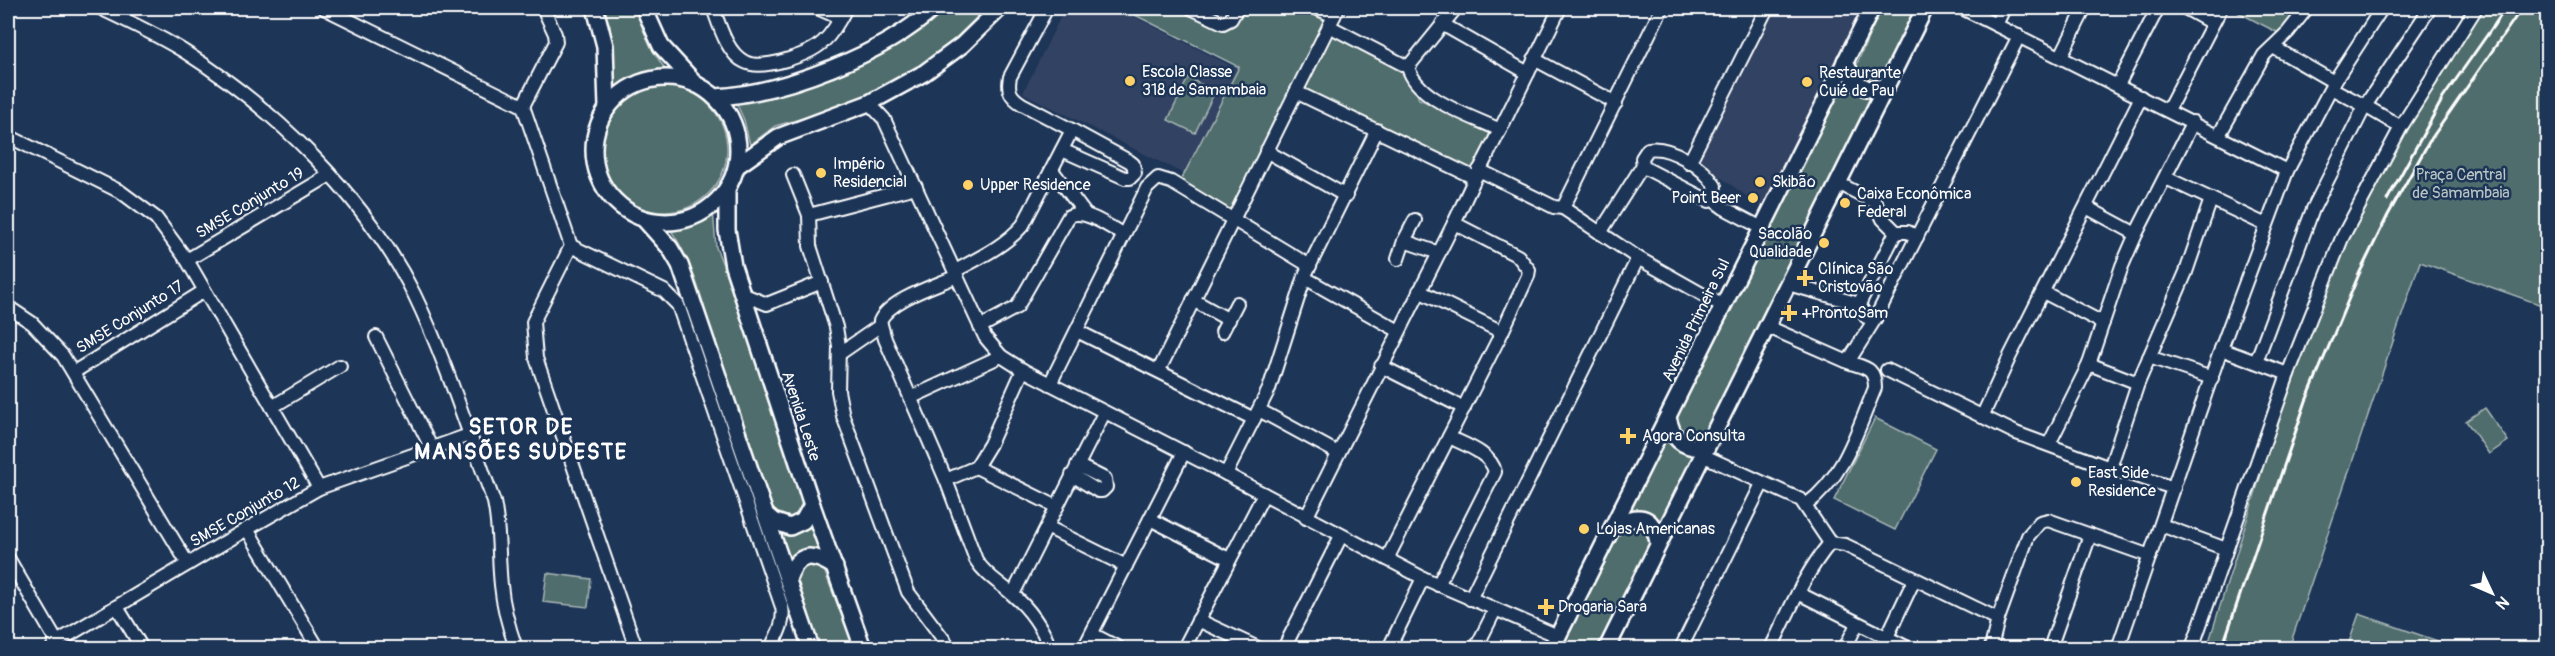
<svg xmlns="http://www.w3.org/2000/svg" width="2555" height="656" font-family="Pangolin,sans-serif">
  <rect width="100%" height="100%" fill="#1d3557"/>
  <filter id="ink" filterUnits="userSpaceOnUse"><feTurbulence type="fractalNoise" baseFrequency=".0167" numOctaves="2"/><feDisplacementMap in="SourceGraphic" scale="12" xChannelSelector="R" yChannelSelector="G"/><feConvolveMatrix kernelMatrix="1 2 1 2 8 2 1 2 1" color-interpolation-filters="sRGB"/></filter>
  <g filter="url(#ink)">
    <g fill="#334263">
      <polygon points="1065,8 1117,8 1237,69 1184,174 1023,93"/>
      <polygon points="1772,8 1864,8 1763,208 1698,161"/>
    </g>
    <g fill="#506d6c" stroke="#a8b6b6" stroke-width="1.5">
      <path d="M602,8H637C642,31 651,50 666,70L644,72L615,88L610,25Z"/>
      <polygon points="943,8 996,8 964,38 887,89 825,112 775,126 750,145 744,120 734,98 769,98 804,86 927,20"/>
      <polygon points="1130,8 1182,8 1220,27 1231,26 1242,8 1300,8 1330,23 1235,223 1177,188 1239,67 1127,11"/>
      <polygon points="1881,8 1923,8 1882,80 1872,84 1859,75 1856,66"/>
      <polygon points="2230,8 2312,8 2288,38"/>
      <polygon points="2475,8 2547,8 2547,307 2420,262 2289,648 2207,648 2335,237 2398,120"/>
      <polygon points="1331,31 1410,75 1419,99 1496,135 1475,175 1299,91"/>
      <polygon points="1846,73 1881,94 1788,284 1699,440 1683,441 1674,417"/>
      <polygon points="1188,78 1215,91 1195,133 1168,120"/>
      <circle cx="664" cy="149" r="63"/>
      <path d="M713,210L716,247L765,373L803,510L790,522L775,518C759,473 740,429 726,384C709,331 701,272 668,226L691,222Z"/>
      <polygon points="2485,408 2508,441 2489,454 2466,421"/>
      <polygon points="1875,418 1936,449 1895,530 1834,500"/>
      <path d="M1667,427L1697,453L1660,530C1648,516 1646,508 1626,512Z"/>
      <polygon points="811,515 824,555 786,567 775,530 783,532"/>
      <polygon points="1635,520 1653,534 1602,648 1559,648 1621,525"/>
      <polygon points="804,562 820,566 824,570 854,648 817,648 795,575"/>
      <polygon points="547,573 591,579 588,607 543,602"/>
      <polygon points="2359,614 2458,648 2347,648"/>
    </g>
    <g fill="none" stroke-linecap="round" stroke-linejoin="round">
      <g stroke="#fff" stroke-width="16">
        <g id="minor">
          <path d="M100,8C129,22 158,35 185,52C275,109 366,198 414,294C446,360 468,432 494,502C500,530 498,557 501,585C503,607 509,628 516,648"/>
          <polyline points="324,8 523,106 571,246 533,322 536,358 636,648"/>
          <path d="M713,8C719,24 727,54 745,62C762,71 809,55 823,42C833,33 840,20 846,8"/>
          <polyline points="817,8 840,18"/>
          <polyline points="1191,8 1223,23 1231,19 1237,8"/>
          <polyline points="1316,8 1334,16"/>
          <polyline points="1962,8 2287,171"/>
          <polyline points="2185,8 2212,23"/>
          <polyline points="1442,24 1528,73"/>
          <polyline points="1996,25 2004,8"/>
          <polyline points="1329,26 1408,67 1456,8"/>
          <polyline points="2273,47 2334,82"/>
          <polyline points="2061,56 2085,8"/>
          <polyline points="1534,59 1616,103"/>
          <path d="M1408,67C1417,100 1471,116 1500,130L1477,175"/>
          <polyline points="2118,85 2158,8"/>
          <polyline points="2331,88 2365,106 2430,8"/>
          <polyline points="1296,92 1338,8"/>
          <polyline points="869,103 884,119 985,337 1001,356 1023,370 1226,474 1423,578 1558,636"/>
          <polyline points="523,106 556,42 555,34 543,8"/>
          <polyline points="2168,110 2221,8"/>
          <polyline points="1500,130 1560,8"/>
          <polyline points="2219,135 2264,55 2288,32 2307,8"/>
          <polyline points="8,136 121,192 156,218 187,260 319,488"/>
          <polyline points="1062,150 1125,178 1130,178 1135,173 1133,164 1129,161 1072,130"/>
          <polyline points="1266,151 1346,196"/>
          <polyline points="1689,163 1767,8"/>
          <polyline points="1052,170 1086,215"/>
          <polyline points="1479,170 1554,207 1563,208 1662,8"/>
          <polyline points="793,175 809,215 810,246 836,327 839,346 838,391 843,416 908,592 950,648"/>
          <polyline points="1838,183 1875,202 1883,219 1896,232"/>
          <path d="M1712,199L1715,186C1704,167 1670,145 1648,149L1642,158L1643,165L1647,169L1709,201L1712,199L1724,208L1762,228"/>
          <polyline points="2211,199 2266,225"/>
          <polyline points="2086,207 2136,234"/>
          <polyline points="1563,208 1638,258 1723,306"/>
          <polyline points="809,215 916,187"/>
          <polyline points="1600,233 1643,165"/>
          <polyline points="1404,241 1439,253"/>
          <path d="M571,246L664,291L678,305L782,607C785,623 777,635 771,648"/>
          <polyline points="1398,259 1404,241 1415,220"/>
          <polyline points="187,260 330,175"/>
          <path d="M955,271C979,258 1005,246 1023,225L1072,130L1022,104C1011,97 1007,91 1010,77L1047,8"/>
          <path d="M957,276C935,286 890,299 880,321L885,339L946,480L976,560C985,575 1000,583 1013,595C1031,610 1042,627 1050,648"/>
          <polyline points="1305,278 1399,331"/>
          <polyline points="1788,284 1859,304"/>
          <polyline points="1419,291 1502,332"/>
          <polyline points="2043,292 2103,323"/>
          <polyline points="742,294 767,304 822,282"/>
          <polyline points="1193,300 1229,320"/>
          <polyline points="8,307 32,323 63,356 188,564"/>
          <polyline points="1875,319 1866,317 1859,304 1896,232 1908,232 1917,237"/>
          <polyline points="1766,326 1848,362"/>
          <path d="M980,327L1017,307L1069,216C1085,208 1109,227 1124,235"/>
          <polyline points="1077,331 1254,419"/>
          <polyline points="1222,332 1237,303"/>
          <polyline points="376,337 432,449"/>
          <polyline points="2221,349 2288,374"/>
          <polyline points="839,354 881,325"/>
          <polyline points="2149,357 2212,378"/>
          <polyline points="2256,362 2313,209 2365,106 2401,127 2476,8"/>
          <polyline points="2089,364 2138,383"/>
          <polyline points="1381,366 1464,408"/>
          <polyline points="1159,370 1296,92 1475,178 1454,223"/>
          <polyline points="1887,370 2016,433 2110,468 2174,488"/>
          <polyline points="74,372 204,291"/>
          <polyline points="1050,384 1147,188 1158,178 1171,182 1310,266"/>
          <polyline points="910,398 1001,356"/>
          <polyline points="272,407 340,366"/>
          <polyline points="1259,410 1338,453"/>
          <polyline points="1982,417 2010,356 2141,97"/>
          <polyline points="2049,444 2089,364 2122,266 2136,234 2193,122"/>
          <polyline points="1702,455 1801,500 1830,543"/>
          <polyline points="976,467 1057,507"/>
          <polyline points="2110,468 2138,383 2186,272 2211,199 2166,178"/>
          <polyline points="1226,474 1269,389 1306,273 1377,130"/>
          <polyline points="1072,475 1098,491 1102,491 1106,487 1105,479 1077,465"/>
          <polyline points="946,480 976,467 990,444 1023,370"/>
          <path d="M1806,505C1845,476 1857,431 1875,388C1875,367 1865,368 1848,362L1875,319L2019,36"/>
          <polyline points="1306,518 1454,223 1518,256 1529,270 1528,276 1502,332 1387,559"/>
          <polyline points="1150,519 1229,559"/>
          <polyline points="2161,525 2226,549"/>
          <polyline points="1047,527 1126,566"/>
          <polyline points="247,529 318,648"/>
          <polyline points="8,558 57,642"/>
          <path d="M1438,585L1495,472C1491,453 1465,445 1449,437"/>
          <polyline points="1798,593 1908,648"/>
          <polyline points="1013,594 1104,413"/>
          <polyline points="1470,599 1638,258"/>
          <polyline points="117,607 142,648"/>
          <polyline points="1198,620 1258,648"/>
          <polyline points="1092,634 1119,648"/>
          <polyline points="1887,637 1914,580"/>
          <polyline points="52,648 57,642 247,529 319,488 469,435"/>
          <polyline points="1084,648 1184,452"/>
          <polyline points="1184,648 1264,494"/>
          <polyline points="1284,648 1341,536"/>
          <polyline points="1389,648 1423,578"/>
          <polyline points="1476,648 1495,610"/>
          <polyline points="1681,648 1762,484"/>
          <path d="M1771,648C1789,612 1804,574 1830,543L1845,545L1998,619L2028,536L2040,522L2048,520L2150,556"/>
          <polyline points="1845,648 1857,624"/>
          <polyline points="1991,648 1998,619"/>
          <polyline points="2050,648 2090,535"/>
          <polyline points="2118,648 2221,349 2287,171 2334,82 2382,8"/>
          <polyline points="2192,648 2288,374 2342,238 2401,127"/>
        </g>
      </g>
      <g stroke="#fff" stroke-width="20">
        <g id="major">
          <polyline points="595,8 605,46 607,108"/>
          <polyline points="644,8 661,46 695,83"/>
          <path d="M1845,61C1852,80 1863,96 1886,86"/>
          <circle cx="666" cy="150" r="72"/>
          <path d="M716,97C784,93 884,54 934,8"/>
          <polyline points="737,166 778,137 869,103 924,73 962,45 1000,8"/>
          <polyline points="727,190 727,230 733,266 812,505 863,648"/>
          <polyline points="645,220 670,248 680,265 811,648"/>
          <path d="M1668,418C1672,433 1676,444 1694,447L1710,439"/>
          <polyline points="765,514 773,521 790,527 803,521 812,505"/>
          <path d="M1615,525C1638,515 1652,512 1658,542"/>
          <path d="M788,579C798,551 813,553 835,567"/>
          <polyline points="1552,648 1872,8"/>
          <polyline points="1607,648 1925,8"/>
        </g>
      </g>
      <use href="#minor" stroke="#1d3557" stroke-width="12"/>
      <use href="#major" stroke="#1d3557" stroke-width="15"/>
      <g stroke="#fff" stroke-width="3">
        <polyline points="2387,200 2443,98 2506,8"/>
        <polyline points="2222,648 2306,401 2359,274 2388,215 2429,142 2522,8"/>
      </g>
    </g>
  </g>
  <g fill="#ffd166" stroke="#1d3557" stroke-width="2">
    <circle cx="1130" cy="81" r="6"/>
    <circle cx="1807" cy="82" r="6"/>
    <circle cx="821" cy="173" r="6"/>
    <circle cx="1760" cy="182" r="6"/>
    <circle cx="968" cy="185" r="6"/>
    <circle cx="1753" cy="198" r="6"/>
    <circle cx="1845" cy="203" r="6"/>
    <circle cx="1824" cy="243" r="6"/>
    <path d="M1802 269h6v6h6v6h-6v6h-6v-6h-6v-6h6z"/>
    <path d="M1786 304h6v6h6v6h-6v6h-6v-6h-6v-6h6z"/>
    <path d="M1625 427h6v6h6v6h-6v6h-6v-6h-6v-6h6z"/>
    <circle cx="2076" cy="482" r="6"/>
    <circle cx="1584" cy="529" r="6"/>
    <path d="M1543 598h6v6h6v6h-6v6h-6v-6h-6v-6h6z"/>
  </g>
  <g text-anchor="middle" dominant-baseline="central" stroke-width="5" stroke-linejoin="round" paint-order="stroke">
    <g font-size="16" fill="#fff" stroke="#1d3557" text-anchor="start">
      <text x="1142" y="72">Escola Classe<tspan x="1142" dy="18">318 de Samambaia</tspan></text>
      <text x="1819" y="73">Restaurante<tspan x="1819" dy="18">Cuié de Pau</tspan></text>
      <text x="833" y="164">Império<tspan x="833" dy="18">Residencial</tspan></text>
      <text x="1772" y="182">Skibão</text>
      <text x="980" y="185">Upper Residence</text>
      <text x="1857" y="194">Caixa Econômica<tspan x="1857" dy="18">Federal</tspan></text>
      <text x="1741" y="198" text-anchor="end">Point Beer</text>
      <text x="1812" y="234" text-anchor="end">Sacolão<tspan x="1812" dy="18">Qualidade</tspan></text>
      <text x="1818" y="269">Clínica São<tspan x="1818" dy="18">Cristovão</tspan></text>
      <text x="1802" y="313">+ProntoSam</text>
      <text x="1642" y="436">Agora Consulta</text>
      <text x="2088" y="473">East Side<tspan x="2088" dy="18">Residence</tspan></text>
      <text x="1596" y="529">Lojas Americanas</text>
      <text x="1558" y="607">Drogaria Sara</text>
    </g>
    <g font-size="16" fill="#b9c5c4" stroke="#1d3557">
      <text x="2461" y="175">Praça Central<tspan x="2461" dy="18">de Samambaia</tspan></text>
    </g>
    <g font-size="16" fill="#fff" stroke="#1d3557">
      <text transform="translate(250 203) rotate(-31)">SMSE Conjunto 19</text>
      <text transform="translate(130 317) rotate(-32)">SMSE Conjunto 17</text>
      <text transform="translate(1696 320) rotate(-64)">Avenida Primeira Sul</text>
      <text transform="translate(801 416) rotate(72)">Avenida Leste</text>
      <text transform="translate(245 512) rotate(-30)">SMSE Conjunto 12</text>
    </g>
    <g font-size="22" font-weight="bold" letter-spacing="1.5" fill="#fff" stroke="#1d3557">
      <text x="521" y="427">SETOR DE<tspan x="521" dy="25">MANSÕES SUDESTE</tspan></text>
    </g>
  </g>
  <rect width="2555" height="656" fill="none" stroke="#1d3557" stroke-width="30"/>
  <rect x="15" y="15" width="2525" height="626" fill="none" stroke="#fff" stroke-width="2" filter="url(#ink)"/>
  <g transform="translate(2492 593) rotate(134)" stroke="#1d3557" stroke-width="4.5" paint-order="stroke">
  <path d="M0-4.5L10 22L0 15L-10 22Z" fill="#ffffff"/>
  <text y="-9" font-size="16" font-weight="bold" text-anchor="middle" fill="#ffffff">N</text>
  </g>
</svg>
